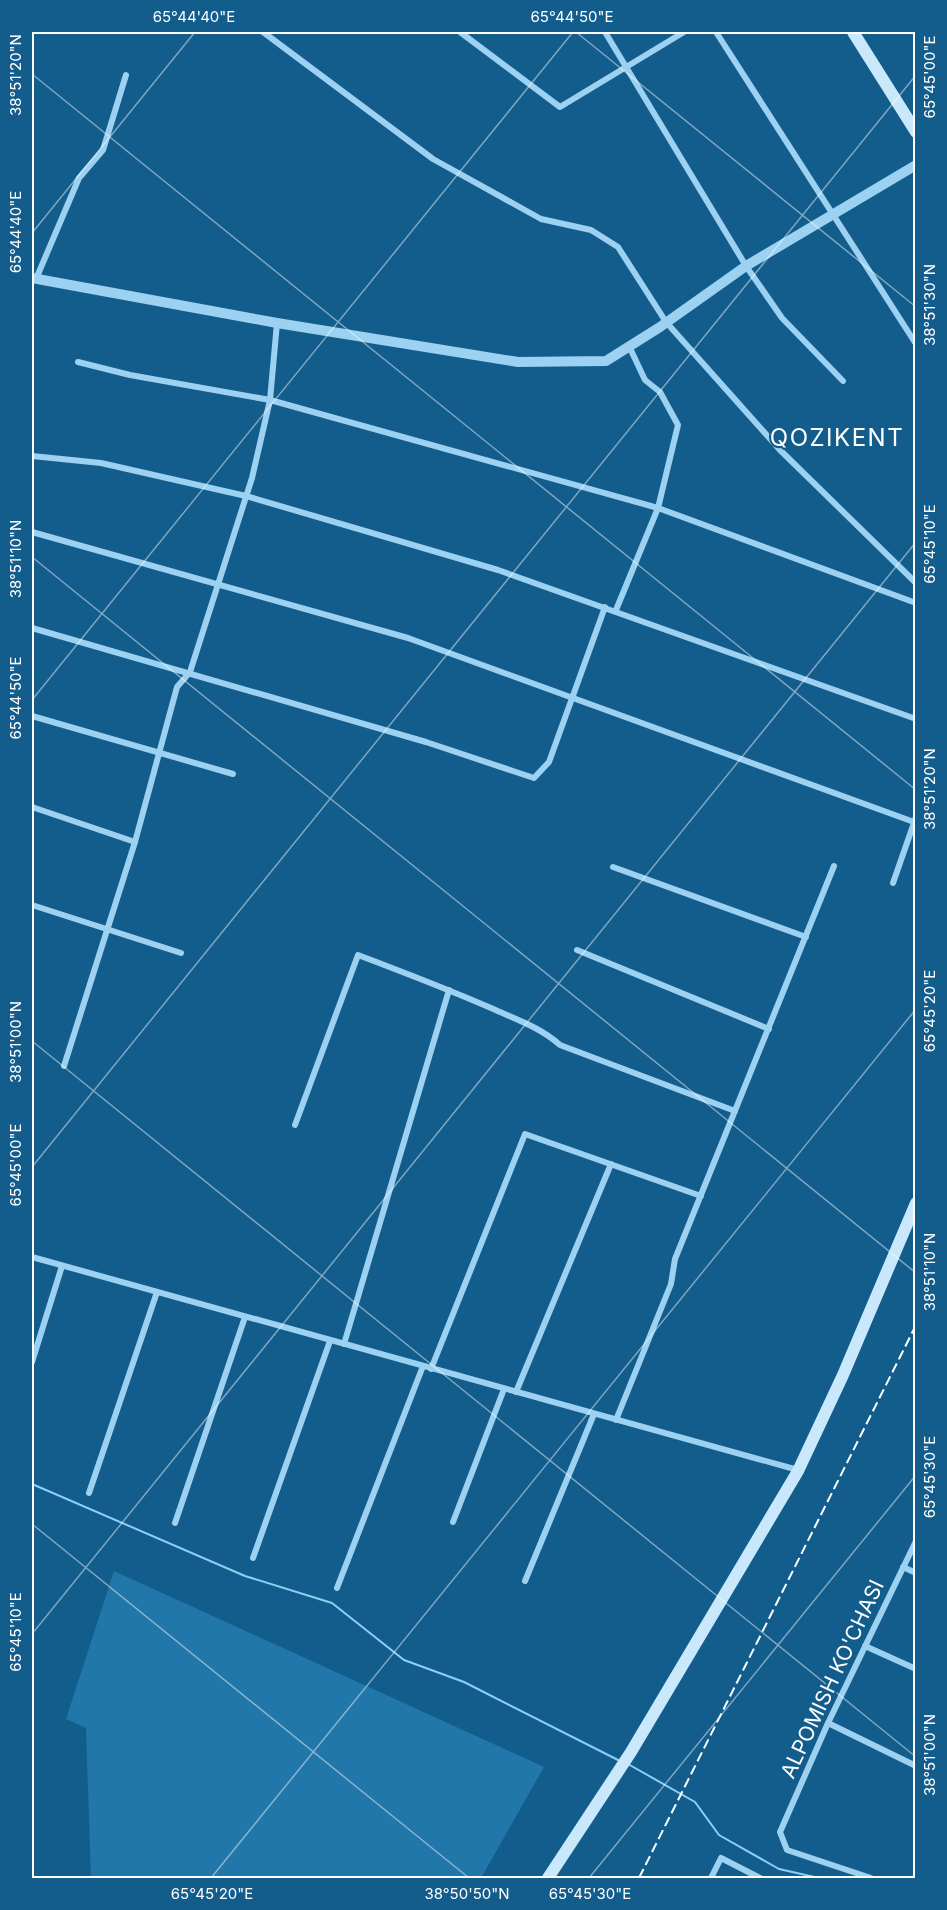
<svg xmlns="http://www.w3.org/2000/svg" width="947" height="1910" font-family="Inter,sans-serif">
  <rect width="100%" height="100%" fill="#135d8d"/>
  <polygon fill="#2177aa" points="114,1571 544,1767 481,1878 91,1878 86,1728 66,1719"/>
  <g fill="none" stroke-linecap="round" stroke-linejoin="round">
    <g stroke="#8ecff4" stroke-width="2">
      <polyline points="32,1484 245,1576 332,1603 404,1660 464,1682 620,1761"/>
      <polyline points="628,1764 695,1802 719,1835 779,1869 819,1878"/>
    </g>
    <g stroke="#9cd1f1" stroke-width="6">
      <polyline points="263,32 433,159 541,219 591,230 618,247 666,322 780,450 916,583"/>
      <polyline points="460,32 560,107 684,32"/>
      <polyline points="605,32 746,266 782,318 843,381"/>
      <polyline points="716,32 916,344"/>
      <polyline points="36,279 79,178 103,150 126,75"/>
      <polyline points="78,362 130,375 270,400 658,508 916,603"/>
      <polyline points="32,456 101,463 246,496 498,570 916,719"/>
      <polyline points="32,532 408,638 914,822"/>
      <polyline points="616,610 658,508 678,425 660,392 645,380 629,346"/>
      <polyline points="32,628 426,742 534,778 549,762 605,607"/>
      <polyline points="32,716 233,774"/>
      <polyline points="32,807 135,842"/>
      <polyline points="613,867 806,937"/>
      <polyline points="893,883 916,817"/>
      <polyline points="32,905 181,953"/>
      <polyline points="577,950 769,1029"/>
      <polyline points="64,1066 135,842 177,687 190,672 252,478 270,400 277,323"/>
      <path d="M295,1125L358,955C403,972 447,989 491,1008C515,1019 540,1027 560,1045L735,1111"/>
      <polyline points="32,1257 798,1470"/>
      <polyline points="344,1344 449,990"/>
      <polyline points="32,1362 62,1266"/>
      <polyline points="431,1369 525,1134 701,1196"/>
      <polyline points="516,1392 611,1164"/>
      <polyline points="616,1420 671,1284 675,1259 834,866"/>
      <polyline points="89,1493 157,1292"/>
      <polyline points="453,1522 504,1389"/>
      <polyline points="175,1523 245,1317"/>
      <polyline points="253,1558 330,1341"/>
      <polyline points="903,1567 916,1573"/>
      <polyline points="525,1581 594,1414"/>
      <polyline points="337,1588 423,1366"/>
      <polyline points="865,1646 916,1669"/>
      <polyline points="828,1723 916,1766"/>
      <polyline points="711,1878 721,1858 760,1878"/>
      <polyline points="871,1878 787,1850 780,1832 828,1723 916,1541"/>
    </g>
    <polyline stroke="#9cd1f1" stroke-width="10" points="32,278 277,323 518,362 606,361 660,327 746,266 916,165"/>
    <g stroke="#cae8fc" stroke-width="12">
      <polyline points="853,32 916,132"/>
      <polyline points="548,1878 631,1752 798,1471 843,1375 916,1203"/>
    </g>
    <polyline stroke="#fff" stroke-width="2" stroke-dasharray="10 4.5" stroke-linecap="butt" points="639,1878 916,1325"/>
  </g>
  <path fill="none" stroke="#fff" stroke-width="1.5" stroke-opacity="0.45" d="M576,32L916,307M32,74L916,790M32,233L195,32M32,557L916,1273M32,700L573,32M32,1041L916,1757M32,1167L916,75M32,1524L469,1878M32,1634L916,542M211,1878L916,1009M589,1878L916,1475"/>
  <g text-anchor="middle" dominant-baseline="central" stroke-width="4.5" stroke-linejoin="round" paint-order="stroke">
    <g font-size="21" fill="#fff" stroke="#135d8d">
      <text transform="translate(832 1679) rotate(-65)">ALPOMISH KO'CHASI</text>
    </g>
    <g font-size="24" letter-spacing="1.5" fill="#fff" stroke="#135d8d">
      <text x="837" y="437">QOZIKENT</text>
    </g>
  </g>
  <rect width="947" height="1910" fill="none" stroke="#135d8d" stroke-width="66"/>
  <rect x="33" y="33" width="881" height="1844" fill="none" stroke="#fff" stroke-width="2"/>
  <g font-size="15" text-anchor="middle" fill="#fff">
    <text x="194" y="22">65°44'40"E</text>
    <text x="572" y="22">65°44'50"E</text>
    <text transform="translate(16 75) rotate(-90)" y="5">38°51'20"N</text>
    <text transform="translate(930 77) rotate(-90)" y="5">65°45'00"E</text>
    <text transform="translate(16 232) rotate(-90)" y="5">65°44'40"E</text>
    <text transform="translate(930 305) rotate(-90)" y="5">38°51'30"N</text>
    <text transform="translate(930 544) rotate(-90)" y="5">65°45'10"E</text>
    <text transform="translate(16 559) rotate(-90)" y="5">38°51'10"N</text>
    <text transform="translate(16 698) rotate(-90)" y="5">65°44'50"E</text>
    <text transform="translate(930 789) rotate(-90)" y="5">38°51'20"N</text>
    <text transform="translate(930 1011) rotate(-90)" y="5">65°45'20"E</text>
    <text transform="translate(16 1042) rotate(-90)" y="5">38°51'00"N</text>
    <text transform="translate(16 1165) rotate(-90)" y="5">65°45'00"E</text>
    <text transform="translate(930 1272) rotate(-90)" y="5">38°51'10"N</text>
    <text transform="translate(930 1477) rotate(-90)" y="5">65°45'30"E</text>
    <text transform="translate(16 1632) rotate(-90)" y="5">65°45'10"E</text>
    <text transform="translate(930 1755) rotate(-90)" y="5">38°51'00"N</text>
    <text x="212" y="1899">65°45'20"E</text>
    <text x="467" y="1899">38°50'50"N</text>
    <text x="590" y="1899">65°45'30"E</text>
  </g>
</svg>
